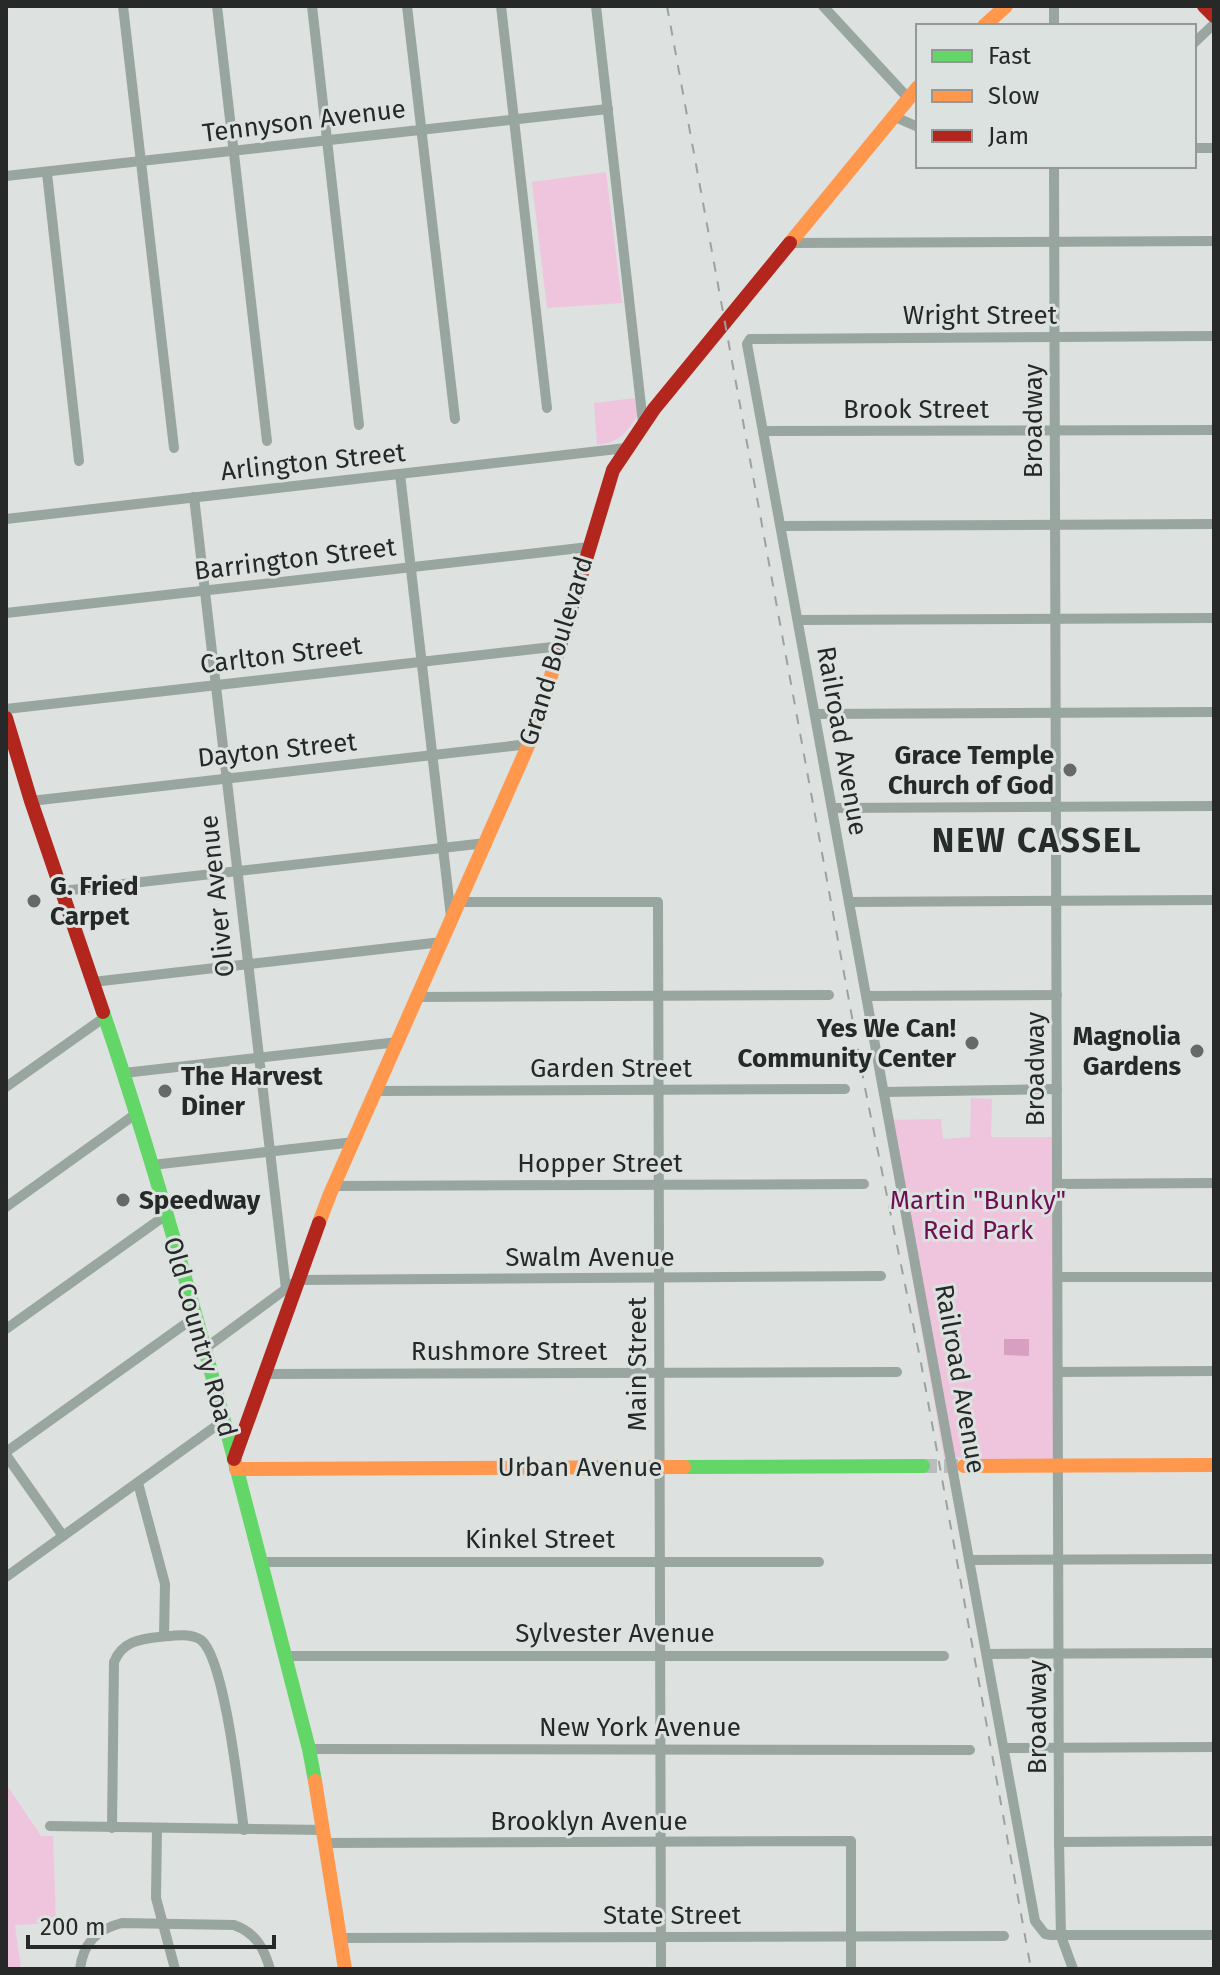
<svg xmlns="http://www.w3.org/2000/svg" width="1220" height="1975" font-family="'Fira Sans',sans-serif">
  <rect width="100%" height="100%" fill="#dde1df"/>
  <g fill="#efc5dd">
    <polygon points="606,172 622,303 547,308 532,182"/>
    <path d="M636,398L638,415C625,434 620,442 597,445L594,403Z"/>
    <polygon points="971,1098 992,1099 991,1137 1054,1137 1054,1462 944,1457 884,1120 941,1119 943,1139 970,1137"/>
    <polygon points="6,1784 41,1836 53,1836 56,1923 15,1925 21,1969 6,1969"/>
  </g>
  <polygon fill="#d7a0c1" points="1004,1339 1029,1339 1029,1356 1004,1355"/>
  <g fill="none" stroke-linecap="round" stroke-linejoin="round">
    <polyline stroke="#b9bcba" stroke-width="14" stroke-dasharray="14 7" stroke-linecap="butt" points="923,1466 963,1466"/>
    <g stroke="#99a59f" stroke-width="10">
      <polyline points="123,6 174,448"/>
      <polyline points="217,6 267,441"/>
      <polyline points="312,6 359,425"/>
      <polyline points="407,6 455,419"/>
      <polyline points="501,6 547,408"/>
      <polyline points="596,6 643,423"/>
      <polyline points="823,6 908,98"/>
      <polyline points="1054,6 1054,26"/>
      <polyline points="1194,43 1214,24"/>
      <polyline points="893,116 918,127"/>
      <polyline points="1194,148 1214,148"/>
      <polyline points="1054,166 1059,1842 1061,1936 1073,1969"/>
      <polyline points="47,173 79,461"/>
      <polyline points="6,176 608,109"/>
      <polyline points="792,243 1214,241"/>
      <polyline points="1214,336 750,339 747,344 1035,1921 1045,1934 1051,1935 1214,1935"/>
      <polyline points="763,431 1214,430"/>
      <polyline points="400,474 451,917"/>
      <polyline points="194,497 286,1289"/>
      <polyline points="6,519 626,448"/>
      <polyline points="781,526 1214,524"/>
      <polyline points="6,613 589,547"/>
      <polyline points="798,620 1214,618"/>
      <polyline points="6,709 561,646"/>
      <polyline points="815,714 1214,712"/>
      <polyline points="31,801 529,744"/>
      <polyline points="832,808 1214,806"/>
      <polyline points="62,891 486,843"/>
      <polyline points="460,902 658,902 661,1969"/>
      <polyline points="849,902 1214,900"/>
      <polyline points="93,982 442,942"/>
      <polyline points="867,996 1057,995"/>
      <polyline points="418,997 829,995"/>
      <polyline points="124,1073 398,1042"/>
      <polyline points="6,1087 105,1017"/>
      <polyline points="376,1091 845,1089"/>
      <polyline points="884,1092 1057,1089"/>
      <polyline points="152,1165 354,1142"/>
      <polyline points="1057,1184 1214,1183"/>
      <polyline points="335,1186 864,1184"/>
      <polyline points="6,1207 137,1113"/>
      <polyline points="1058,1277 1214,1277"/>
      <polyline points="6,1329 166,1215"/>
      <polyline points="203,1350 298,1280 881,1276"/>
      <polyline points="1058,1372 1214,1371"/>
      <polyline points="264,1374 897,1372"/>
      <polyline points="6,1452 195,1317"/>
      <polyline points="6,1455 63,1536"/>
      <polyline points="138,1483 165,1584 164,1636"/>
      <polyline points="969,1560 1214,1559"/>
      <polyline points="260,1562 819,1562"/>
      <polyline points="6,1577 223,1421"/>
      <polyline points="987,1654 1214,1653"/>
      <polyline points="285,1656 944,1656"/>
      <polyline points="1004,1748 1214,1747"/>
      <polyline points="309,1749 970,1750"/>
      <polyline points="50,1826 324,1830"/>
      <path d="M112,1828L114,1662C122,1642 139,1639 159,1637C171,1636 190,1632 201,1640C225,1659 239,1795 244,1830"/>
      <polyline points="157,1829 156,1898 175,1969"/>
      <polyline points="1059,1842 1214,1841"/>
      <polyline points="326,1843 851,1841 851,1969"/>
      <polyline points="341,1938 1004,1936"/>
      <path d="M80,1969C83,1943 97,1929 122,1923L234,1925C256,1933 264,1948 270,1969"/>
    </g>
    <g stroke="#63d668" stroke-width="14">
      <path d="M103,1012C185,1253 245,1502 309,1749L315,1781"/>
      <polyline points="684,1467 923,1466"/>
    </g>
    <g stroke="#ff974d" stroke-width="14">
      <polyline points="984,26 1006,6"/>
      <polyline points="790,243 918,87"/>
      <polyline points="319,1223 330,1194 535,730 559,649"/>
      <polyline points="964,1466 1214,1465"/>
      <polyline points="236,1469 684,1467"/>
      <polyline points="315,1781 345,1969"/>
    </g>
    <g stroke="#b3261e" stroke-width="14">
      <polyline points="1204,6 1214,16"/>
      <polyline points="559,649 613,470 654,409 790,243"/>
      <polyline points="6,718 31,801 103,1012"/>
      <polyline points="234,1459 319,1223"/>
    </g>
    <polyline stroke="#9ca39f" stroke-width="2" stroke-dasharray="10 10" stroke-linecap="butt" points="667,6 865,1088 921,1363 1031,1969"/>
  </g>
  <g fill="#676968" stroke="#dce2df" stroke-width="3">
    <circle cx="1070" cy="770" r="8"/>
    <circle cx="34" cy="901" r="8"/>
    <circle cx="972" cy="1043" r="8"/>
    <circle cx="1197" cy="1051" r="8"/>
    <circle cx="165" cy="1091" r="8"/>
    <circle cx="123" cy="1200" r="8"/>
  </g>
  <g text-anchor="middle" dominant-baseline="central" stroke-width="6" stroke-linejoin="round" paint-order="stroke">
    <g font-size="26" fill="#272928" stroke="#dce2df">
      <text transform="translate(304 121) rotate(-7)">Tennyson Avenue</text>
      <text x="980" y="315">Wright Street</text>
      <text x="916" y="409">Brook Street</text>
      <text transform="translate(1033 421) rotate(-90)">Broadway</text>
      <text transform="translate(313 462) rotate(-6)">Arlington Street</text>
      <text transform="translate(295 559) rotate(-7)">Barrington Street</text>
      <text transform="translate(556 651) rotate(-73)">Grand Boulevard</text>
      <text transform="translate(281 655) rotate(-7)">Carlton Street</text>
      <text transform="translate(842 741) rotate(80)">Railroad Avenue</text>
      <text transform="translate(277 750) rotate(-6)">Dayton Street</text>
      <text transform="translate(217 896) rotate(-96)">Oliver Avenue</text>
      <text x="611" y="1068">Garden Street</text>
      <text transform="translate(1035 1069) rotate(-90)">Broadway</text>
      <text x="600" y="1163">Hopper Street</text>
      <text x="590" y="1257">Swalm Avenue</text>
      <text transform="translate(200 1337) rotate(74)">Old Country Road</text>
      <text x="509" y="1351">Rushmore Street</text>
      <text transform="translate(637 1364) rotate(-90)">Main Street</text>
      <text transform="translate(960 1379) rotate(80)">Railroad Avenue</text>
      <text x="580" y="1467">Urban Avenue</text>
      <text x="540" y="1539">Kinkel Street</text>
      <text x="615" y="1633">Sylvester Avenue</text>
      <text transform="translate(1037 1717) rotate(-90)">Broadway</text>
      <text x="640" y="1727">New York Avenue</text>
      <text x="589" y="1821">Brooklyn Avenue</text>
      <text x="672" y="1915">State Street</text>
    </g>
    <g font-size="26" font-weight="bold" fill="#272928" stroke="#dce2df" text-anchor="end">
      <text x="1054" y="755">Grace Temple<tspan x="1054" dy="30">Church of God</tspan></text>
      <text x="50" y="886" text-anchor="start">G. Fried<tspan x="50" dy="30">Carpet</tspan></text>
      <text x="956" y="1028">Yes We Can!<tspan x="956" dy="30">Community Center</tspan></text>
      <text x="1181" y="1036">Magnolia<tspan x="1181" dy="30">Gardens</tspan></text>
      <text x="181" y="1076" text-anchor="start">The Harvest<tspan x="181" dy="30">Diner</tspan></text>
      <text x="139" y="1200" text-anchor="start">Speedway</text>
    </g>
    <g font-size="26" fill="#6f0f53" stroke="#dce2df">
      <text x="978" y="1200">Martin "Bunky"<tspan x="978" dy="30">Reid Park</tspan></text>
    </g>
    <g font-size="34" font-weight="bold" letter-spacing="2" fill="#272b29" stroke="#dce2df">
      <text x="1037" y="840">NEW CASSEL</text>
    </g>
  </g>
  <rect width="1220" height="1975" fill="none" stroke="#272928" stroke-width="16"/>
  <rect x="916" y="24" width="280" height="144" fill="#dce2df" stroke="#949896" stroke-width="2"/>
  <rect x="932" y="50" width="40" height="12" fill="#63d668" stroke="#949896" stroke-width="2"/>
  <text x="988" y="64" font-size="24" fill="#272928">Fast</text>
  <rect x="932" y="90" width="40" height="12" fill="#ff974d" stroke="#949896" stroke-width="2"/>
  <text x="988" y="104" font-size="24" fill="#272928">Slow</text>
  <rect x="932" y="130" width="40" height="12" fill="#b3261e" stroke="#949896" stroke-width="2"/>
  <text x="988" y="144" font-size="24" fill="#272928">Jam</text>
  <path d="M28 1935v12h246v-12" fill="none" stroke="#272928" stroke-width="4"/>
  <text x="40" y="1935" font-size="24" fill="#272928" stroke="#dce2df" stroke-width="6" paint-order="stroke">200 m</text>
</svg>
